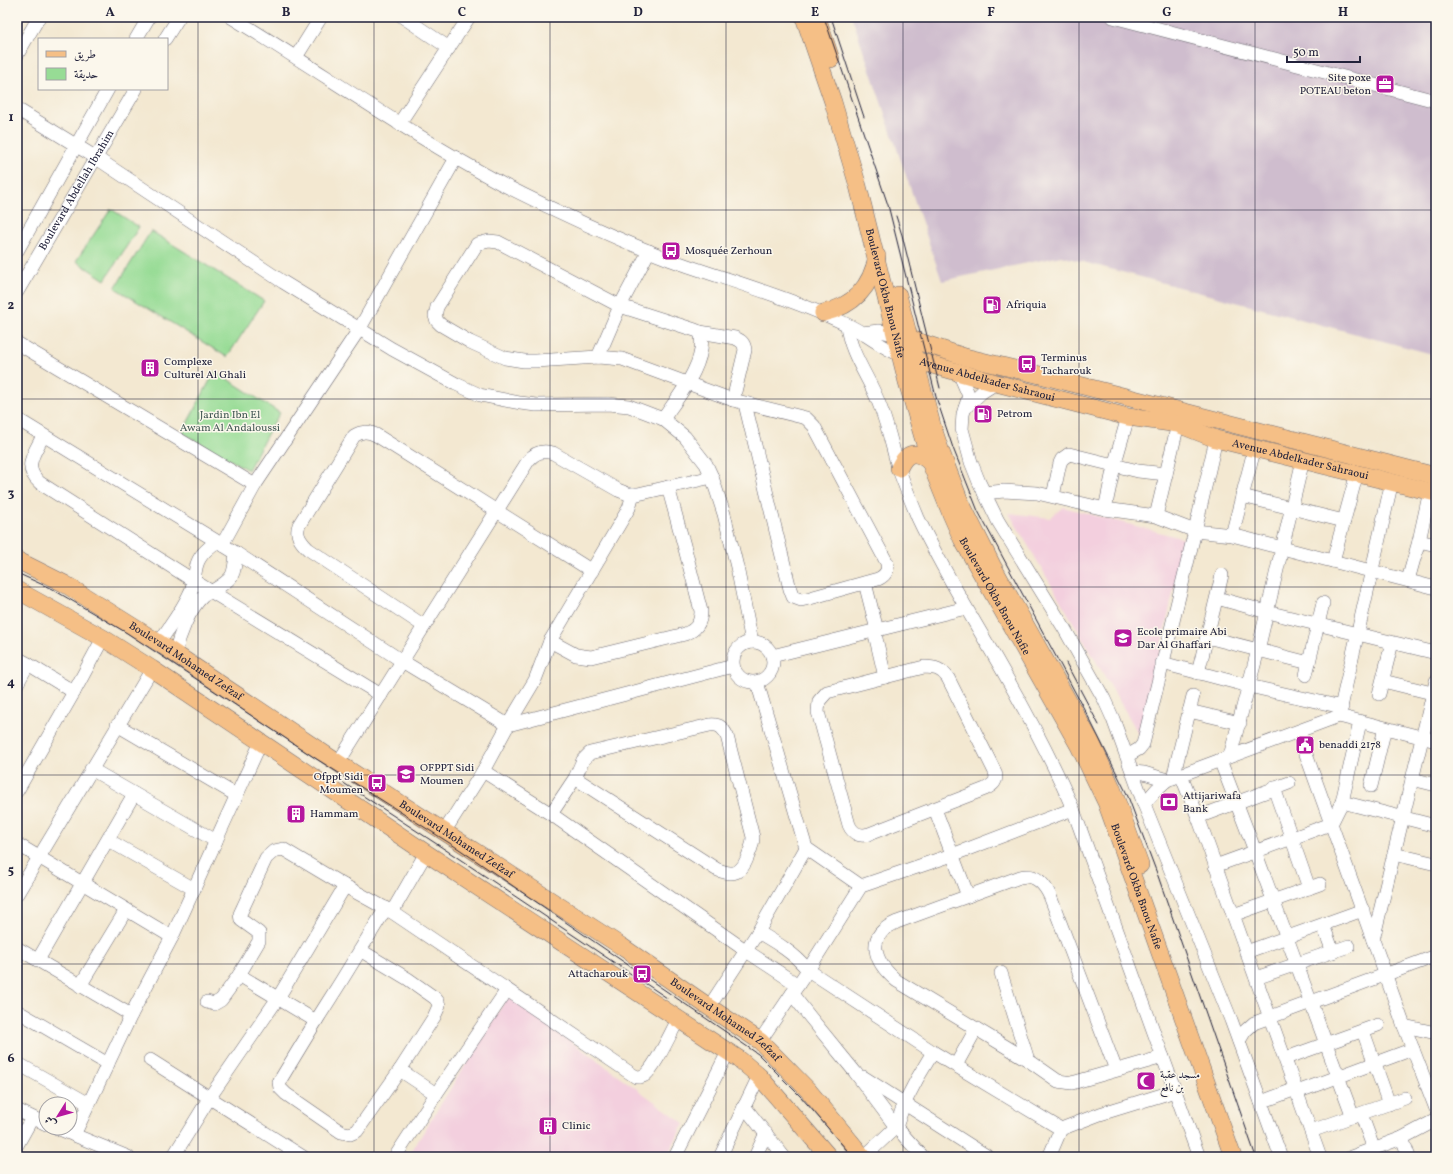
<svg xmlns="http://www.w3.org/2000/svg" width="1453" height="1174" font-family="Vollkorn,Amiri,serif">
  <rect width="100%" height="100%" fill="#fbf7ec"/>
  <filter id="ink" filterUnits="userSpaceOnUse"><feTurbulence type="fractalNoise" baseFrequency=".025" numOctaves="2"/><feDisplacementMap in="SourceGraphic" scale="8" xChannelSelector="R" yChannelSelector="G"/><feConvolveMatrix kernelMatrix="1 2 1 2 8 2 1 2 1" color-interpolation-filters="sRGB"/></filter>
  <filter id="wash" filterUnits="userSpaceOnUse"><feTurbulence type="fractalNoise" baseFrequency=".012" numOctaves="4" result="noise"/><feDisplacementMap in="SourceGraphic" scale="16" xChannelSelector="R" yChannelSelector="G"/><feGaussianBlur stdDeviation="0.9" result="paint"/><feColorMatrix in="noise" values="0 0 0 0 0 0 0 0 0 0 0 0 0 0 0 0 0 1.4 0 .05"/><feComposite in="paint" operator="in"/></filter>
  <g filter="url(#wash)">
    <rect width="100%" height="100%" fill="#f3e8d1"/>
    <g fill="#f3cfde">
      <polygon points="1063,507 1185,539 1141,738 1009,513 1050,518"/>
      <polygon points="508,996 684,1123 667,1157 408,1157"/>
    </g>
    <polygon fill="#cfbdce" points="852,17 1436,17 1436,355 1061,256 942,281"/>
    <g fill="#97dc95" stroke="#5c7f68">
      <polygon points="111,209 139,227 105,280 76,261"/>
      <polygon points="151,231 264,301 227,357 115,288"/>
      <polygon points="215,371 280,413 271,427 248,470 182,433"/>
    </g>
  </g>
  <g filter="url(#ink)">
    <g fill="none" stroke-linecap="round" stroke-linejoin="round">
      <g stroke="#6b6770" stroke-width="14">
        <g id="minor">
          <path d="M231,17C322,72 409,134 502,184C557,212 614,238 671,260C721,278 772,292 821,313C835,319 850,325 862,333C877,342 885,349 901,355"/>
          <polyline points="403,17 449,48"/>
          <polyline points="1113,17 1436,101"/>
          <polyline points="136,39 149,17"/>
          <polyline points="165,39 179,17"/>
          <polyline points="17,55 39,17"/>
          <polyline points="296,57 321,17"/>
          <polyline points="17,109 95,157 283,282 392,349 456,384 480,395 520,403 536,405 608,404 629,406 663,419 685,437 706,464 712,477 724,514 737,567 752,642"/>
          <polyline points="399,124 469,17"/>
          <polyline points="17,251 108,89"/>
          <path id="s1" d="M17,292L136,89"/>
          <path d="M847,325C850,355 870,378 880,406C888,426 892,446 898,467C904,484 911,501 918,518C942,569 972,617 1000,666C1027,713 1052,760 1073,809L1199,1157"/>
          <path d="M700,332L735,338C742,341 744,343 745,350L733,400"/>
          <polyline points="862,333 879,331 896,334"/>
          <polyline points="17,343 255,485"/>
          <polyline points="598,357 620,306 649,251"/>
          <polyline points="959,373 969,396 963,414 962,429 971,462 979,482 998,521 1064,628 1104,699 1113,719 1144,804 1231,1020 1281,1157"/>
          <polyline points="965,408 982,392 996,383"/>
          <polyline points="17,419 236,553 402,661 508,725 733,666"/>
          <path d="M663,419C678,397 709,360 700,332L695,330L620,306L498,242L489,241L477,244L437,307L435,316L437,321L441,325L470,342L505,358L524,361H536L598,357L622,359L733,400L806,418L814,426L887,563C889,570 885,576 878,579L810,598L801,600L793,597L790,589L745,404"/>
          <path d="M43,436C34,454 22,467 40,483L194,581L381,695"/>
          <polyline points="984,493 1004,491 1037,493 1105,509 1156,516 1195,531 1232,535 1436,588"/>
          <polyline points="1053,496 1060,463 1062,459 1069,454 1138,471 1166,474"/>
          <polyline points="1242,496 1344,521"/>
          <polyline points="1105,509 1114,466 1128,417"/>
          <polyline points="1156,516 1178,424"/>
          <polyline points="1232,535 1255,447"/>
          <polyline points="1419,541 1436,545"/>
          <polyline points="222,545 255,485 360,328 456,158"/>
          <polyline points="1333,561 1357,473"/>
          <polyline points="1408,580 1419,541 1430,491"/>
          <polyline points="865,583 877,630"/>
          <polyline points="1217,598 1267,612 1436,653"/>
          <path d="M424,626L308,549C301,542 295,535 299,525L354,436C362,431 367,431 376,435L592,571"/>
          <polyline points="874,630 885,677"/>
          <polyline points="1207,637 1309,663"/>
          <path d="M550,641L576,655L591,657L685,634C696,630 701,623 701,611L685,549L668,487"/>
          <circle cx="753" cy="662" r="20"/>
          <path d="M159,643C169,627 181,612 189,595C194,586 194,578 196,568C198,556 207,549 216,542"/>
          <path d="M175,654C179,636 189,609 203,596C207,593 211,592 214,590C234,578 234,576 236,553"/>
          <polyline points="772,656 966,608"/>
          <polyline points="17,658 28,664"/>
          <polyline points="1162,663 1249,686 1342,707"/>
          <path d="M924,667C935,667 942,669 948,678L995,772C998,781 993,785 985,789L869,834C860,837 853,834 849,825L818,712L819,701L827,692Z"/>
          <polyline points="1198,673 1222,575"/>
          <polyline points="1306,675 1323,603"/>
          <polyline points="1383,681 1436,694"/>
          <polyline points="17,684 28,664 74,692"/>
          <polyline points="1379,694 1392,643"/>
          <polyline points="1189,711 1240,723"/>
          <polyline points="1339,716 1392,481"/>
          <polyline points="117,725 236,795"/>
          <polyline points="1298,732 1404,1026 1436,1109"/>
          <polyline points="1127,756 1139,749 1143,744 1195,531 1216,439"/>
          <polyline points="1230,756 1258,650 1303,460"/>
          <polyline points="1220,760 1255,851 1353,1117"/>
          <path d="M338,763L528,461C535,452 543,450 553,453L618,490L628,494H638L712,477"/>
          <polyline points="91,769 216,841"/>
          <polyline points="483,771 551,814 745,950 798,985"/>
          <polyline points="1133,772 1144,773 1167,780"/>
          <polyline points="1181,775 1198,817 1320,1157"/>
          <polyline points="1173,778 1193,696"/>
          <polyline points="1412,779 1436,785"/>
          <polyline points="1371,786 1385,728"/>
          <polyline points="1274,788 1309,888"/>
          <polyline points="17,791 74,692 103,638"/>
          <polyline points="1342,802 1436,826"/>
          <polyline points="1144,804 1157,789 1167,780 1339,716 1436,741"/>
          <polyline points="935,809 968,896"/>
          <path d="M551,814L575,778L583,760L590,753L710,725C720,724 723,728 727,736L753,837C753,844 751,849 748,856C742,873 734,877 716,869L575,778"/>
          <polyline points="1198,817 1289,783"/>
          <polyline points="444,832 483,771 508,725 535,680 550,641 629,508 633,494"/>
          <polyline points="108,840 194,889"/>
          <polyline points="17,844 172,937"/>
          <polyline points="806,848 861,886"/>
          <polyline points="1394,854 1436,864"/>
          <polyline points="1215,866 1331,824 1342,802 1360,722"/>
          <polyline points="17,894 152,669"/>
          <polyline points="392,912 426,853"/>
          <polyline points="1233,915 1320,884"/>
          <polyline points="1323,925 1333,952"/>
          <path d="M758,932C777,943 794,953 808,970L933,1052L1061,1129"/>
          <polyline points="1373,940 1436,681"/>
          <polyline points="17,948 131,1015"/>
          <polyline points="360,950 408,979 435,998 438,1002 439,1006 434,1017 400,1070 357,1131 350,1134 341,1132 286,1094 280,1088 279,1082 316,1021 340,983 386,908"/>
          <polyline points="1246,952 1363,910"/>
          <polyline points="38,960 134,794"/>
          <polyline points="1001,973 1028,1060"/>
          <polyline points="239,975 316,1021"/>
          <polyline points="1256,978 1349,946"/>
          <polyline points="80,986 126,910"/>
          <polyline points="792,994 810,1017 855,1072 896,1127 923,1157"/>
          <path d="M207,1002L214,1004L221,1000L239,975L259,941V933L241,920L240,914L266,858L274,851L283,849L345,886L392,912L636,1077C640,1077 642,1077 645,1075C656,1066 671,1032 679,1018"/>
          <polyline points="709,1007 758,932 806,848 757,682"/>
          <polyline points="17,1011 108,1064"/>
          <polyline points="1404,1026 1436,1033"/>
          <polyline points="1363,1031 1389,1104"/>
          <polyline points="760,1041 808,970 861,886 952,855 1073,809"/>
          <polyline points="1239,1041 1245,1031 1254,1023 1436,956"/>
          <polyline points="1286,1058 1378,1025"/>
          <polyline points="150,1060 303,1157"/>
          <polyline points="17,1063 89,1104"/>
          <polyline points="956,1065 976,1029"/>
          <polyline points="400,1070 436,1094"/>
          <path d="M1116,1070L1050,896C1044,883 1035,873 1020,877L897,922C864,936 874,962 897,981L1028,1060L1058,1081L1072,1083L1163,1057"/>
          <polyline points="863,1077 988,1157"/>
          <polyline points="1297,1092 1413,1049"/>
          <polyline points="1261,1102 1296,1089"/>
          <polyline points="744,1106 784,1157"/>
          <polyline points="17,1110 46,1124"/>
          <polyline points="1361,1114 1374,1149"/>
          <polyline points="57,1128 128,1157"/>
          <polyline points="1311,1131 1405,1098"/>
          <polyline points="74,1135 131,1015 172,937 261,742"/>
          <polyline points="1402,1138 1409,1157"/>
          <polyline points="17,1145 32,1118"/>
          <polyline points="173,1157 210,1097 278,998 345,886"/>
          <polyline points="395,1157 436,1094 507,990"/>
          <polyline points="675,1157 728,1052"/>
          <polyline points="720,1157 759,1076"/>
          <polyline points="755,1157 766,1133"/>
          <polyline points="864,1157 896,1127 904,1104 917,1079 933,1052"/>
          <polyline points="1049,1157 1061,1129 1100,1114 1175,1091"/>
          <polyline points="1351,1157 1402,1138 1436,1120"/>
        </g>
      </g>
      <g stroke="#6b6770" stroke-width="18">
        <g id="major">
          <path id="s2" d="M804,17L833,102L858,186L907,382L930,462L951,514L962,539L1079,746L1106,802L1233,1157"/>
          <polyline points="817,17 831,59"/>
          <polyline points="898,295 932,425 941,452 959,499 993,567 1091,742 1112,788 1140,865"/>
          <path d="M823,313C853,306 871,288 877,256"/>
          <polyline points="902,336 965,357 1040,375 1436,476"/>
          <path id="s3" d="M908,358L996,383L1128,417L1178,424L1216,439L1436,493"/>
          <path d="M899,468C907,451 916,450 930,462"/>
          <path id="s4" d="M17,560L65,584L159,643L338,763L621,946L709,1007L760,1041L808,1090L863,1157"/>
          <polyline points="17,590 103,638 152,669 426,853 739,1059 759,1076 829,1157"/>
        </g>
      </g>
      <use href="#minor" stroke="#fff" stroke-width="13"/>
      <use href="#major" stroke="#f5bf86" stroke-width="17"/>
      <g stroke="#22223b" stroke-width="1">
        <polyline points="824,17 888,205 936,397 953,448 978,511 1090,720 1127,794 1158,876 1256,1157"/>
        <polyline points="831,17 864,117"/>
        <polyline points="896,216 902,235 940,388"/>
        <polyline points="17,573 52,589 127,633 315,758 459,849 758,1054 801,1097 853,1157"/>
        <polyline points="1066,663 1099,725"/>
        <polyline points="342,782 455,856 667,998"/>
      </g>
    </g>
  </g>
  <path fill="none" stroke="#22223b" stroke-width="1" stroke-opacity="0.55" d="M198,17V1157M374,17V1157M550,17V1157M726,17V1157M903,17V1157M1079,17V1157M1255,17V1157M17,210H1436M17,399H1436M17,587H1436M17,775H1436M17,964H1436"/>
  <defs>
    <g id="office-square" transform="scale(1)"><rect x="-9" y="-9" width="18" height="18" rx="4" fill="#b5179e" stroke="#fbf7ec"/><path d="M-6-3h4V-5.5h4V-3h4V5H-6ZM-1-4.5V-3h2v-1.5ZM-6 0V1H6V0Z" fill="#fff"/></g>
    <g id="bus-square" transform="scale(1)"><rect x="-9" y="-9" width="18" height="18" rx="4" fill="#b5179e" stroke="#fbf7ec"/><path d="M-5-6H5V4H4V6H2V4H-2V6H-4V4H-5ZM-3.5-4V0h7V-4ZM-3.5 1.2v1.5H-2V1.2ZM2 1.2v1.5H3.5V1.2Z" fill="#fff"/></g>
    <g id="fuel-square" transform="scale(1)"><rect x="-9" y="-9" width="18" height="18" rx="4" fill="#b5179e" stroke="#fbf7ec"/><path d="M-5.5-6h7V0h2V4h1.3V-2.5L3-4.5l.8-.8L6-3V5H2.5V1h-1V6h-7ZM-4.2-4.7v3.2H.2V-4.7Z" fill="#fff"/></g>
    <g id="building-square" transform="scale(1)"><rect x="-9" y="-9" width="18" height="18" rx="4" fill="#b5179e" stroke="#fbf7ec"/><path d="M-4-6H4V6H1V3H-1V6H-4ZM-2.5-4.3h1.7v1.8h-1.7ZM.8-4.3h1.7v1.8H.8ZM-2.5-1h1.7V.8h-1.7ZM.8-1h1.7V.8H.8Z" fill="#fff"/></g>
    <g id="school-square" transform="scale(1)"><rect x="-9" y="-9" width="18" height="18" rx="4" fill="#b5179e" stroke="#fbf7ec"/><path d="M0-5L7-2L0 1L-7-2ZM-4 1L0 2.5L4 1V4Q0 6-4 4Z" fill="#fff"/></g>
    <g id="civic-square" transform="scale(1)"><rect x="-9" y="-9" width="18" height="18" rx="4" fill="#b5179e" stroke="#fbf7ec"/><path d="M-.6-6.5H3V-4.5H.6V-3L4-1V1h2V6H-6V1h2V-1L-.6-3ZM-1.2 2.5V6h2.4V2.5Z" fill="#fff"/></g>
    <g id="university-square" transform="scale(1)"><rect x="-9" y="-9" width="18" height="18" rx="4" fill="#b5179e" stroke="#fbf7ec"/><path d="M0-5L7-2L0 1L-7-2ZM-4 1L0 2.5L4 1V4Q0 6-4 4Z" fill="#fff"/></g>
    <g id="bank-square" transform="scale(1)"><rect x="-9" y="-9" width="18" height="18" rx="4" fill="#b5179e" stroke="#fbf7ec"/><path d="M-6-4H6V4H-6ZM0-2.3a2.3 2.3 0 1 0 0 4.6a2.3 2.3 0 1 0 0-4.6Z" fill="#fff"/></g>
    <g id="mosque-square" transform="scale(1)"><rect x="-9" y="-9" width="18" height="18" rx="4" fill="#b5179e" stroke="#fbf7ec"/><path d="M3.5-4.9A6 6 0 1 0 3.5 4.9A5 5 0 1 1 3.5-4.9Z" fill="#fff"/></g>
  </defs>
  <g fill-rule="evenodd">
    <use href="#office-square" x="1385" y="84"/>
    <use href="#bus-square" x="671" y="251"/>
    <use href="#fuel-square" x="992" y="305"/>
    <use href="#bus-square" x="1027" y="364"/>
    <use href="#building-square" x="150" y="368"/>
    <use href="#fuel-square" x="983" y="414"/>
    <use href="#school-square" x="1123" y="638"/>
    <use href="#civic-square" x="1305" y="745"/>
    <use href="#university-square" x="406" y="774"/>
    <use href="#bus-square" x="377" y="783"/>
    <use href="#bank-square" x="1169" y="802"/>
    <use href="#building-square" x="296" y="814"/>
    <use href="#bus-square" x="642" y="974"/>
    <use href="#mosque-square" x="1146" y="1081"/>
    <use href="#building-square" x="548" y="1126"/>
  </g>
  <g text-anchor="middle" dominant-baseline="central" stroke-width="3" stroke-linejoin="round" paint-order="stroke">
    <g font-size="11" fill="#22223b" stroke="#fbf7ec" text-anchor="start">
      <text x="1371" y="78" text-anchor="end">Site poxe<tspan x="1371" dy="13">POTEAU beton</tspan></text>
      <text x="685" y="251">Mosquée Zerhoun</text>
      <text x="1006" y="305">Afriquia</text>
      <text x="1041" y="358">Terminus<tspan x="1041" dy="13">Tacharouk</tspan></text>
      <text x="164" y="362">Complexe<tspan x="164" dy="13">Culturel Al Ghali</tspan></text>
      <text x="997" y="414">Petrom</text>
      <text x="1137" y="632">Ecole primaire Abi<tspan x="1137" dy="13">Dar Al Ghaffari</tspan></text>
      <text x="1319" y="745">benaddi 2178</text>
      <text x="420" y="768">OFPPT Sidi<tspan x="420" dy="13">Moumen</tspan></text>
      <text x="363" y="777" text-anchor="end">Ofppt Sidi<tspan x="363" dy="13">Moumen</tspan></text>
      <text x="1183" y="796">Attijariwafa<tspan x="1183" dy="13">Bank</tspan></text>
      <text x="310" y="814">Hammam</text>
      <text x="628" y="974" text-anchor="end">Attacharouk</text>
      <text x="1160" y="1075">مسجد عقبة<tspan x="1160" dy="13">بن نافع</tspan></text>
      <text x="562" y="1126">Clinic</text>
    </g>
    <g font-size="11" fill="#22223b" stroke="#fbf7ec">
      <text stroke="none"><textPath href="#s1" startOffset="118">Boulevard Abdellah Ibrahim</textPath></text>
      <text stroke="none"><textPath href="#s2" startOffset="288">Boulevard Okba Bnou Nafie</textPath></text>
      <text stroke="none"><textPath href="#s3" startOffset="82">Avenue Abdelkader Sahraoui</textPath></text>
      <text stroke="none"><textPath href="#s3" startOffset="406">Avenue Abdelkader Sahraoui</textPath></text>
      <text stroke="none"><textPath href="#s2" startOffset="612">Boulevard Okba Bnou Nafie</textPath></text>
      <text stroke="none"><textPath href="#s4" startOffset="197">Boulevard Mohamed Zefzaf</textPath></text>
      <text stroke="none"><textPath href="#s4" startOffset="521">Boulevard Mohamed Zefzaf</textPath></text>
      <text stroke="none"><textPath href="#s2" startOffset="936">Boulevard Okba Bnou Nafie</textPath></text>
      <text stroke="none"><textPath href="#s4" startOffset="845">Boulevard Mohamed Zefzaf</textPath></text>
    </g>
    <g font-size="11" fill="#455a56" stroke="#fbf7ec">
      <text x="230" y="415">Jardin Ibn El<tspan x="230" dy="13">Awam Al Andaloussi</tspan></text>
    </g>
  </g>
  <rect width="1453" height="1174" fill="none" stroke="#fbf7ec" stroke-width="44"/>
  <rect x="38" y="38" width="130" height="52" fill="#fbf7ec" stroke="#a4a2a5"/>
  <rect x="46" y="51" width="20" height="6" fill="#f5bf86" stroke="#a4a2a5"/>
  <text x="74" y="58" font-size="12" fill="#22223b">طريق</text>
  <rect x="46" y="68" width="20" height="12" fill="#97dc95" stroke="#a4a2a5"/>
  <text x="74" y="78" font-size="12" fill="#22223b">حديقة</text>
  <g transform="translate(58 1116) rotate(233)"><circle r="19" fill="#fbf7ec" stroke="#a4a2a5"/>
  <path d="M0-3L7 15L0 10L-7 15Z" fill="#b5179e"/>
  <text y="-6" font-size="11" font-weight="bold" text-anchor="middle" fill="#22223b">ش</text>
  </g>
  <path d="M1287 56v6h73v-6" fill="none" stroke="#22223b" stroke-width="2"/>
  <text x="1293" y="56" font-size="12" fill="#22223b" stroke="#fbf7ec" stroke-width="3" paint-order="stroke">50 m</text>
  <rect x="22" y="22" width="1409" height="1130" fill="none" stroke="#22223b" stroke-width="1.5"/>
  <g font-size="13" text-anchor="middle" font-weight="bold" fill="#22223b">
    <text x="110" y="16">A</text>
    <text x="286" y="16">B</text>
    <text x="462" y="16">C</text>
    <text x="638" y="16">D</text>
    <text x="815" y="16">E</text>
    <text x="991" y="16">F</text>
    <text x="1167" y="16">G</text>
    <text x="1343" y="16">H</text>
    <text x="11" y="121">1</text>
    <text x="11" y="309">2</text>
    <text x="11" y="497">3</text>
    <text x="11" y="686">4</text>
    <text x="11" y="874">5</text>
    <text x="11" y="1062">6</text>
  </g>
</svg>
